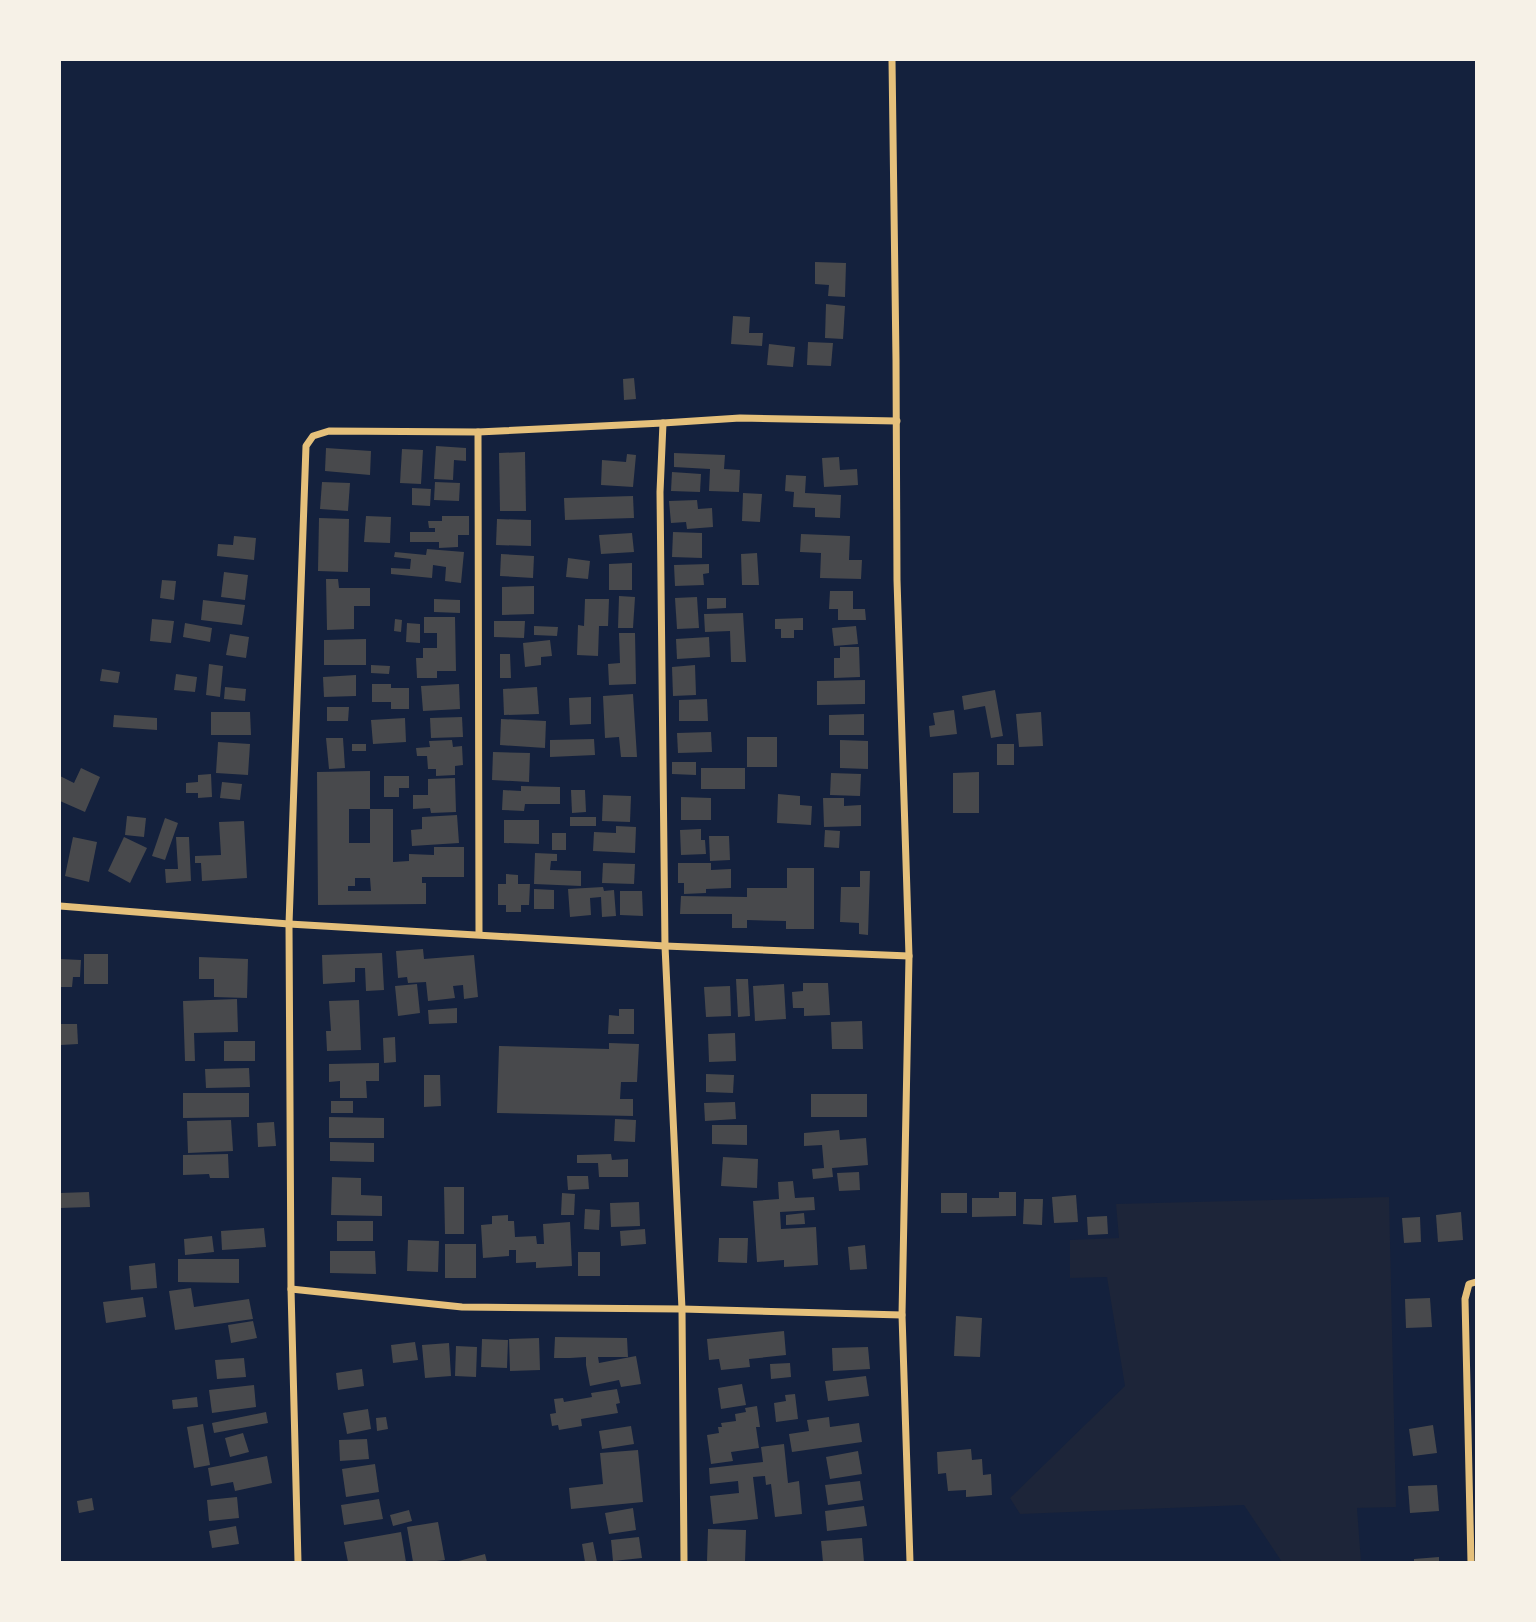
<svg xmlns="http://www.w3.org/2000/svg" width="1536" height="1622" font-family="Helvetica,sans-serif">
  <rect width="100%" height="100%" fill="#14213d"/>
  <polygon fill="#1d2539" points="1389,1197 1396,1507 1357,1508 1361,1562 1282,1562 1244,1505 1020,1514 1010,1498 1125,1386 1107,1277 1070,1278 1070,1240 1119,1238 1116,1204"/>
  <g fill="#48494c" fill-rule="evenodd">
    <polygon points="815,262 846,263 845,297 828,296 829,285 815,284"/>
    <polygon points="826,304 845,306 843,339 825,338"/>
    <polygon points="733,316 750,317 749,333 763,333 762,346 731,344"/>
    <polygon points="808,342 833,343 831,366 807,365"/>
    <polygon points="769,344 795,347 793,367 767,365"/>
    <polygon points="634,378 636,399 624,400 623,379"/>
    <polygon points="436,446 466,448 466,461 454,460 453,480 434,479"/>
    <polygon points="326,448 371,451 370,475 325,471"/>
    <polygon points="402,449 423,450 421,484 400,483"/>
    <polygon points="525,452 526,511 500,511 499,453"/>
    <polygon points="674,453 725,455 724,469 740,470 739,492 709,491 710,469 674,467"/>
    <polygon points="627,454 636,455 633,487 601,485 602,460 626,462"/>
    <polygon points="839,457 840,470 857,469 858,485 824,487 822,458"/>
    <polygon points="672,472 701,474 700,492 671,491"/>
    <polygon points="786,475 806,476 805,493 841,495 840,518 815,517 815,508 793,507 794,492 785,491"/>
    <polygon points="322,482 350,483 348,511 320,509"/>
    <polygon points="435,482 460,483 459,501 434,500"/>
    <polygon points="412,488 431,489 430,506 412,505"/>
    <polygon points="743,493 762,494 760,522 742,521"/>
    <polygon points="633,496 634,518 565,520 564,498"/>
    <polygon points="697,500 698,509 712,508 713,527 687,529 686,522 671,523 669,501"/>
    <polygon points="366,516 391,517 390,543 364,542"/>
    <polygon points="442,516 469,516 469,535 458,535 458,547 439,548 439,542 410,542 410,532 435,532 435,528 429,528 428,521 442,521"/>
    <polygon points="319,518 349,519 348,572 318,571"/>
    <polygon points="497,519 531,520 531,546 496,545"/>
    <polygon points="673,532 702,533 702,558 672,557"/>
    <polygon points="632,533 634,552 601,554 599,535"/>
    <polygon points="801,534 850,536 849,560 862,560 861,579 820,578 821,553 800,552"/>
    <polygon points="234,536 256,538 254,560 217,556 218,544 233,545"/>
    <polygon points="427,549 464,552 461,583 445,581 446,567 433,565 432,578 391,574 391,568 410,569 411,559 394,557 395,552 426,555"/>
    <polygon points="757,553 759,585 742,585 741,554"/>
    <polygon points="501,554 534,556 533,578 500,576"/>
    <polygon points="568,558 590,561 588,579 566,577"/>
    <polygon points="632,563 632,590 609,590 609,564"/>
    <polygon points="709,564 709,573 703,574 704,585 675,586 674,565"/>
    <polygon points="224,572 248,575 245,600 221,597"/>
    <polygon points="326,579 338,579 339,588 370,588 370,606 354,606 354,629 327,630"/>
    <polygon points="162,580 176,581 174,600 160,598"/>
    <polygon points="534,586 534,614 502,615 502,587"/>
    <polygon points="830,591 853,591 853,609 865,609 866,620 838,620 838,609 829,609"/>
    <polygon points="619,596 635,597 633,628 618,628"/>
    <polygon points="697,597 699,628 677,629 675,598"/>
    <polygon points="707,598 726,598 726,608 707,609"/>
    <polygon points="434,599 460,600 460,613 434,612"/>
    <polygon points="585,599 609,599 608,626 599,626 598,656 577,655 578,625 584,626"/>
    <polygon points="203,600 245,605 242,625 201,620"/>
    <polygon points="743,613 746,662 731,662 730,631 705,632 704,614"/>
    <polygon points="424,617 455,617 456,671 437,671 437,678 417,678 416,658 423,658 423,648 437,648 437,633 424,633"/>
    <polygon points="803,618 803,630 794,630 794,638 781,638 781,629 775,629 775,619"/>
    <polygon points="152,619 174,621 171,643 150,641"/>
    <polygon points="395,619 402,620 401,632 394,631"/>
    <polygon points="494,621 525,621 524,638 494,637"/>
    <polygon points="185,623 212,628 210,642 183,637"/>
    <polygon points="407,623 420,624 420,643 406,642"/>
    <polygon points="534,626 558,627 557,636 534,635"/>
    <polygon points="856,626 858,644 834,646 832,628"/>
    <polygon points="619,633 635,633 636,684 609,685 608,664 620,663"/>
    <polygon points="230,634 249,637 246,658 226,655"/>
    <polygon points="709,637 710,657 677,659 676,639"/>
    <polygon points="366,639 366,665 324,665 324,640"/>
    <polygon points="550,640 552,656 541,657 541,665 525,667 523,643"/>
    <polygon points="840,647 859,647 860,677 834,678 834,658 840,658"/>
    <polygon points="500,654 510,654 511,678 500,678"/>
    <polygon points="209,664 223,666 220,697 206,695"/>
    <polygon points="371,665 390,666 389,674 371,673"/>
    <polygon points="695,665 696,695 673,696 672,667"/>
    <polygon points="102,669 120,672 118,683 100,681"/>
    <polygon points="176,674 197,677 195,692 174,690"/>
    <polygon points="356,675 356,696 324,697 323,677"/>
    <polygon points="865,680 865,704 817,705 817,681"/>
    <polygon points="372,684 391,684 391,688 409,688 409,709 391,709 391,702 372,702"/>
    <polygon points="459,684 460,709 423,711 421,686"/>
    <polygon points="225,687 246,689 245,701 224,699"/>
    <polygon points="537,687 539,714 504,715 503,689"/>
    <polygon points="995,690 1003,736 991,738 985,706 964,710 962,696"/>
    <polygon points="633,694 637,757 621,757 619,737 605,738 603,696"/>
    <polygon points="591,697 591,724 570,725 569,698"/>
    <polygon points="707,699 708,721 679,721 679,700"/>
    <polygon points="327,707 349,707 348,721 327,721"/>
    <polygon points="954,710 957,734 930,737 929,726 935,725 933,713"/>
    <polygon points="211,712 250,712 251,735 211,735"/>
    <polygon points="1041,712 1043,746 1019,747 1016,714"/>
    <polygon points="864,714 864,735 829,735 829,715"/>
    <polygon points="114,715 157,718 157,730 113,727"/>
    <polygon points="462,717 463,737 431,738 430,718"/>
    <polygon points="405,718 406,742 373,744 371,720"/>
    <polygon points="501,719 546,721 545,748 500,745"/>
    <polygon points="711,732 712,752 678,753 677,733"/>
    <rect x="747" y="737" width="30" height="30"/>
    <polygon points="326,738 343,738 345,768 329,769"/>
    <polygon points="594,739 595,755 550,757 550,740"/>
    <polygon points="452,740 453,747 462,746 463,765 455,766 455,775 436,776 436,769 428,769 427,756 417,756 416,748 430,747 429,741"/>
    <polygon points="840,740 868,741 868,769 840,768"/>
    <polygon points="218,742 250,744 248,775 216,773"/>
    <rect x="352" y="744" width="14" height="7"/>
    <rect x="997" y="744" width="17" height="21"/>
    <polygon points="493,752 530,753 529,782 492,780"/>
    <polygon points="672,762 696,762 696,775 672,774"/>
    <polygon points="81,768 100,777 85,812 60,801 60,776 74,783"/>
    <rect x="701" y="768" width="44" height="21"/>
    <path d="M370,771V809H349V843H370V809H393V862L409,861V854L434,855V847H464V877H422V883H426V904L318,905L317,772ZM355,878H370L371,891H348V886H355Z"/>
    <polygon points="979,772 979,813 953,813 953,773"/>
    <polygon points="831,773 861,774 860,796 830,795"/>
    <polygon points="211,774 212,797 198,798 198,793 186,793 186,783 198,782 198,775"/>
    <polygon points="384,776 409,776 409,788 399,788 399,797 384,797"/>
    <polygon points="455,778 456,812 431,813 430,808 413,809 413,795 428,795 428,779"/>
    <polygon points="222,782 242,784 240,800 220,798"/>
    <polygon points="521,786 560,787 560,804 525,804 524,811 502,810 503,790 521,791"/>
    <polygon points="571,790 585,790 586,812 572,813"/>
    <polygon points="778,794 800,796 800,805 812,806 811,825 777,823"/>
    <polygon points="603,795 631,796 630,822 602,821"/>
    <polygon points="681,797 711,798 711,820 681,820"/>
    <polygon points="823,798 844,798 844,806 861,805 861,826 824,827"/>
    <polygon points="457,815 459,843 412,846 411,830 422,829 422,817"/>
    <polygon points="127,816 146,818 144,837 125,835"/>
    <rect x="570" y="817" width="26" height="9"/>
    <polygon points="165,818 178,823 165,860 152,856"/>
    <polygon points="504,820 539,820 539,844 504,843"/>
    <polygon points="244,821 247,878 202,881 201,863 195,863 195,856 221,855 219,822"/>
    <polygon points="616,826 636,827 635,853 593,851 594,832 616,833"/>
    <polygon points="701,829 701,840 705,840 706,854 681,855 680,830"/>
    <polygon points="825,830 840,831 839,848 824,847"/>
    <rect x="552" y="833" width="14" height="17"/>
    <polygon points="709,836 729,836 730,860 710,861"/>
    <polygon points="73,837 97,842 89,882 65,876"/>
    <polygon points="124,837 147,848 130,883 108,871"/>
    <polygon points="176,837 189,837 191,881 166,883 165,869 178,869"/>
    <polygon points="535,853 557,854 557,861 551,861 550,870 581,871 581,886 534,884"/>
    <polygon points="603,863 635,864 634,884 602,883"/>
    <polygon points="678,863 711,863 711,870 731,869 731,888 706,889 706,893 684,894 684,883 678,883"/>
    <polygon points="787,868 814,868 814,929 786,929 786,921 747,920 747,928 732,928 732,914 680,914 681,896 747,897 747,888 787,888"/>
    <polygon points="860,871 870,871 868,935 859,934 859,923 840,922 841,887 860,887"/>
    <polygon points="506,874 518,875 518,884 530,884 529,905 521,905 521,912 506,912 506,905 498,905 498,884 506,884"/>
    <polygon points="603,887 604,891 614,890 616,916 602,917 601,897 590,898 591,915 570,917 568,889"/>
    <polygon points="534,889 554,890 554,909 534,909"/>
    <polygon points="620,891 642,891 643,916 620,915"/>
    <polygon points="423,949 424,959 474,955 478,997 464,999 463,985 453,986 455,998 428,1001 426,982 408,983 407,977 398,978 396,951"/>
    <polygon points="382,953 384,990 366,991 365,968 355,968 355,982 323,984 322,955"/>
    <rect x="84" y="954" width="24" height="30"/>
    <polygon points="199,957 248,959 247,998 214,997 214,979 199,979"/>
    <polygon points="60,959 81,960 80,977 73,977 72,987 60,987"/>
    <polygon points="736,979 748,979 750,1016 738,1017"/>
    <polygon points="803,983 828,983 830,1015 804,1016 804,1008 793,1008 792,992 803,991"/>
    <polygon points="417,984 420,1013 398,1016 395,986"/>
    <polygon points="784,984 786,1019 755,1021 753,986"/>
    <polygon points="730,986 731,1016 706,1017 704,987"/>
    <polygon points="237,999 238,1032 194,1033 195,1061 185,1061 183,1001"/>
    <polygon points="359,1000 361,1050 327,1051 326,1031 331,1031 329,1001"/>
    <polygon points="457,1008 457,1023 429,1024 428,1010"/>
    <polygon points="619,1009 634,1009 634,1034 608,1034 609,1015 619,1016"/>
    <polygon points="862,1021 863,1049 832,1049 831,1022"/>
    <polygon points="60,1024 77,1024 78,1044 61,1045"/>
    <polygon points="735,1033 736,1061 709,1062 708,1034"/>
    <polygon points="395,1037 396,1062 384,1063 383,1038"/>
    <rect x="224" y="1041" width="31" height="20"/>
    <polygon points="609,1043 639,1044 637,1082 621,1082 620,1099 633,1099 633,1116 497,1113 499,1046 609,1049"/>
    <polygon points="379,1063 379,1081 366,1081 367,1098 340,1098 340,1081 329,1082 329,1064"/>
    <polygon points="249,1068 250,1087 206,1088 205,1069"/>
    <polygon points="706,1074 734,1075 733,1093 706,1092"/>
    <polygon points="424,1075 440,1075 441,1106 424,1107"/>
    <polygon points="183,1093 249,1093 249,1117 183,1118"/>
    <rect x="811" y="1094" width="56" height="23"/>
    <rect x="331" y="1101" width="22" height="12"/>
    <polygon points="735,1102 736,1119 705,1121 704,1103"/>
    <polygon points="329,1117 384,1118 384,1138 329,1138"/>
    <polygon points="615,1119 636,1120 635,1142 614,1141"/>
    <polygon points="231,1120 233,1151 188,1153 187,1121"/>
    <polygon points="274,1122 276,1146 258,1147 257,1123"/>
    <polygon points="712,1125 747,1125 747,1145 712,1144"/>
    <polygon points="839,1130 840,1140 866,1138 868,1165 832,1168 833,1177 813,1179 812,1169 824,1168 822,1145 804,1146 804,1133"/>
    <polygon points="330,1142 374,1143 374,1162 330,1161"/>
    <polygon points="228,1154 229,1178 210,1178 209,1174 183,1175 183,1155"/>
    <polygon points="611,1154 612,1160 628,1159 628,1177 599,1177 598,1163 577,1163 577,1155"/>
    <polygon points="723,1157 758,1159 757,1188 721,1186"/>
    <polygon points="859,1172 860,1190 839,1191 837,1173"/>
    <polygon points="567,1176 588,1176 589,1189 568,1190"/>
    <polygon points="332,1177 361,1178 361,1195 382,1196 382,1216 331,1215"/>
    <polygon points="793,1181 795,1198 814,1197 815,1210 780,1212 781,1229 816,1227 818,1265 784,1267 784,1260 757,1262 753,1201 779,1199 778,1182"/>
    <polygon points="444,1187 464,1187 464,1234 445,1234"/>
    <polygon points="89,1192 90,1207 60,1208 60,1193"/>
    <polygon points="999,1192 1016,1192 1016,1216 972,1217 972,1198 999,1198"/>
    <polygon points="562,1193 575,1194 574,1215 561,1215"/>
    <rect x="941" y="1193" width="26" height="20"/>
    <polygon points="1076,1195 1078,1222 1054,1223 1052,1197"/>
    <polygon points="1024,1199 1043,1199 1042,1225 1023,1224"/>
    <polygon points="639,1202 640,1226 611,1227 610,1203"/>
    <polygon points="585,1209 600,1210 599,1230 584,1229"/>
    <polygon points="1461,1212 1463,1240 1438,1242 1436,1215"/>
    <polygon points="804,1213 805,1224 786,1225 786,1215"/>
    <polygon points="508,1215 508,1221 514,1221 515,1237 536,1236 537,1244 544,1244 543,1224 570,1222 572,1266 536,1268 536,1262 516,1263 516,1250 509,1250 509,1256 483,1258 481,1225 492,1224 492,1216"/>
    <polygon points="1107,1216 1108,1234 1088,1235 1087,1217"/>
    <polygon points="1420,1217 1421,1242 1404,1243 1402,1218"/>
    <rect x="337" y="1221" width="36" height="20"/>
    <polygon points="264,1228 266,1247 222,1250 221,1231"/>
    <polygon points="645,1229 646,1244 621,1246 620,1231"/>
    <polygon points="212,1236 214,1252 185,1255 184,1239"/>
    <polygon points="719,1238 748,1238 747,1263 718,1262"/>
    <polygon points="408,1240 439,1241 438,1272 407,1271"/>
    <rect x="445" y="1244" width="31" height="34"/>
    <polygon points="865,1245 867,1269 850,1270 848,1247"/>
    <polygon points="330,1251 375,1251 376,1274 330,1273"/>
    <rect x="578" y="1252" width="22" height="24"/>
    <polygon points="178,1259 239,1259 239,1283 178,1282"/>
    <polygon points="155,1263 157,1288 131,1290 129,1266"/>
    <polygon points="191,1288 194,1307 249,1299 253,1319 175,1330 169,1291"/>
    <polygon points="143,1297 146,1317 106,1323 103,1302"/>
    <polygon points="1430,1298 1432,1327 1406,1328 1405,1299"/>
    <polygon points="956,1316 982,1318 980,1357 954,1356"/>
    <polygon points="253,1321 257,1338 231,1343 228,1325"/>
    <polygon points="784,1331 786,1355 749,1359 750,1367 721,1370 719,1359 709,1360 707,1339"/>
    <polygon points="555,1337 627,1338 628,1357 598,1357 599,1363 636,1356 641,1384 621,1387 619,1380 590,1386 586,1365 586,1357 570,1358 554,1358"/>
    <polygon points="539,1338 540,1370 510,1371 509,1339"/>
    <polygon points="482,1339 508,1340 507,1368 481,1367"/>
    <polygon points="415,1342 418,1360 393,1363 391,1345"/>
    <polygon points="449,1343 451,1376 425,1378 422,1345"/>
    <polygon points="456,1346 477,1347 476,1377 455,1376"/>
    <polygon points="868,1347 870,1369 833,1371 832,1348"/>
    <polygon points="244,1358 246,1377 217,1379 215,1360"/>
    <polygon points="790,1363 791,1377 771,1379 770,1364"/>
    <polygon points="362,1369 364,1386 338,1390 336,1373"/>
    <polygon points="866,1376 869,1396 828,1401 825,1381"/>
    <polygon points="742,1384 746,1405 721,1409 718,1388"/>
    <polygon points="254,1385 256,1407 212,1413 209,1390"/>
    <polygon points="617,1389 620,1403 616,1404 618,1413 581,1419 582,1426 559,1430 558,1425 552,1426 550,1414 556,1413 554,1399 563,1398 564,1402 592,1397 591,1393"/>
    <polygon points="795,1394 798,1419 776,1422 774,1403 786,1401 785,1395"/>
    <polygon points="197,1397 198,1407 173,1409 172,1400"/>
    <polygon points="757,1406 760,1427 756,1427 759,1448 731,1452 733,1461 711,1464 707,1435 719,1433 718,1427 722,1427 721,1423 736,1421 735,1414 746,1412 745,1408"/>
    <polygon points="368,1409 371,1429 347,1434 343,1413"/>
    <polygon points="266,1412 268,1423 214,1433 212,1423"/>
    <polygon points="386,1417 388,1429 377,1431 376,1418"/>
    <polygon points="829,1417 830,1427 859,1423 862,1442 792,1452 789,1434 809,1431 807,1420"/>
    <polygon points="203,1424 210,1465 194,1468 187,1427"/>
    <polygon points="1433,1425 1437,1453 1413,1456 1409,1429"/>
    <polygon points="631,1426 634,1444 602,1449 599,1431"/>
    <polygon points="243,1433 249,1452 230,1457 225,1438"/>
    <polygon points="367,1439 369,1459 340,1461 339,1440"/>
    <polygon points="784,1444 788,1483 799,1481 802,1514 775,1517 771,1484 766,1485 765,1476 753,1477 758,1519 713,1524 710,1496 739,1493 738,1481 710,1484 709,1468 763,1462 761,1447"/>
    <polygon points="971,1449 972,1460 982,1459 983,1475 991,1474 992,1495 966,1497 966,1490 948,1491 946,1473 938,1474 937,1452"/>
    <polygon points="638,1450 643,1502 571,1509 569,1488 603,1484 600,1453"/>
    <polygon points="858,1451 862,1474 830,1479 826,1457"/>
    <polygon points="267,1456 272,1483 235,1491 233,1482 211,1486 208,1468"/>
    <polygon points="375,1464 379,1492 346,1497 342,1469"/>
    <polygon points="860,1481 863,1500 828,1505 825,1485"/>
    <polygon points="1437,1485 1439,1511 1410,1513 1408,1486"/>
    <polygon points="237,1497 239,1518 209,1521 207,1500"/>
    <polygon points="92,1498 94,1510 79,1513 77,1501"/>
    <polygon points="379,1499 383,1519 344,1525 341,1505"/>
    <polygon points="864,1506 867,1526 827,1531 825,1511"/>
    <polygon points="633,1508 636,1530 609,1534 605,1513"/>
    <polygon points="409,1510 412,1521 393,1526 390,1515"/>
    <polygon points="438,1522 445,1560 428,1562 413,1562 407,1527"/>
    <polygon points="236,1526 239,1544 212,1548 209,1531"/>
    <polygon points="708,1529 746,1530 745,1562 707,1562"/>
    <polygon points="401,1532 406,1562 348,1562 344,1542"/>
    <polygon points="639,1537 642,1558 613,1561 611,1540"/>
    <polygon points="862,1538 864,1562 823,1562 821,1541"/>
    <polygon points="593,1542 597,1562 585,1562 582,1544"/>
    <polygon points="485,1554 487,1562 455,1562"/>
    <polygon points="1439,1557 1439,1562 1414,1562 1414,1559"/>
  </g>
  <g fill="none" stroke-linecap="round" stroke-linejoin="round">
    <g stroke="#e5c07b" stroke-width="7">
      <polyline points="892,60 896,360 897,580 909,956 902,1315 910,1562"/>
      <polyline points="663,423 660,492 665,946 682,1309 684,1562"/>
      <polyline points="478,432 479,934"/>
      <polyline points="60,906 289,924 665,946 909,956"/>
      <polyline points="291,1289 462,1307 682,1309 902,1315"/>
      <polyline points="298,1562 291,1289 289,924 306,446 313,436 329,431 478,432 663,423 740,418 897,421"/>
      <polyline points="1471,1562 1465,1299 1469,1284 1476,1282"/>
    </g>
  </g>
  <rect width="1536" height="1622" fill="none" stroke="#f6f1e7" stroke-width="122"/>
</svg>
